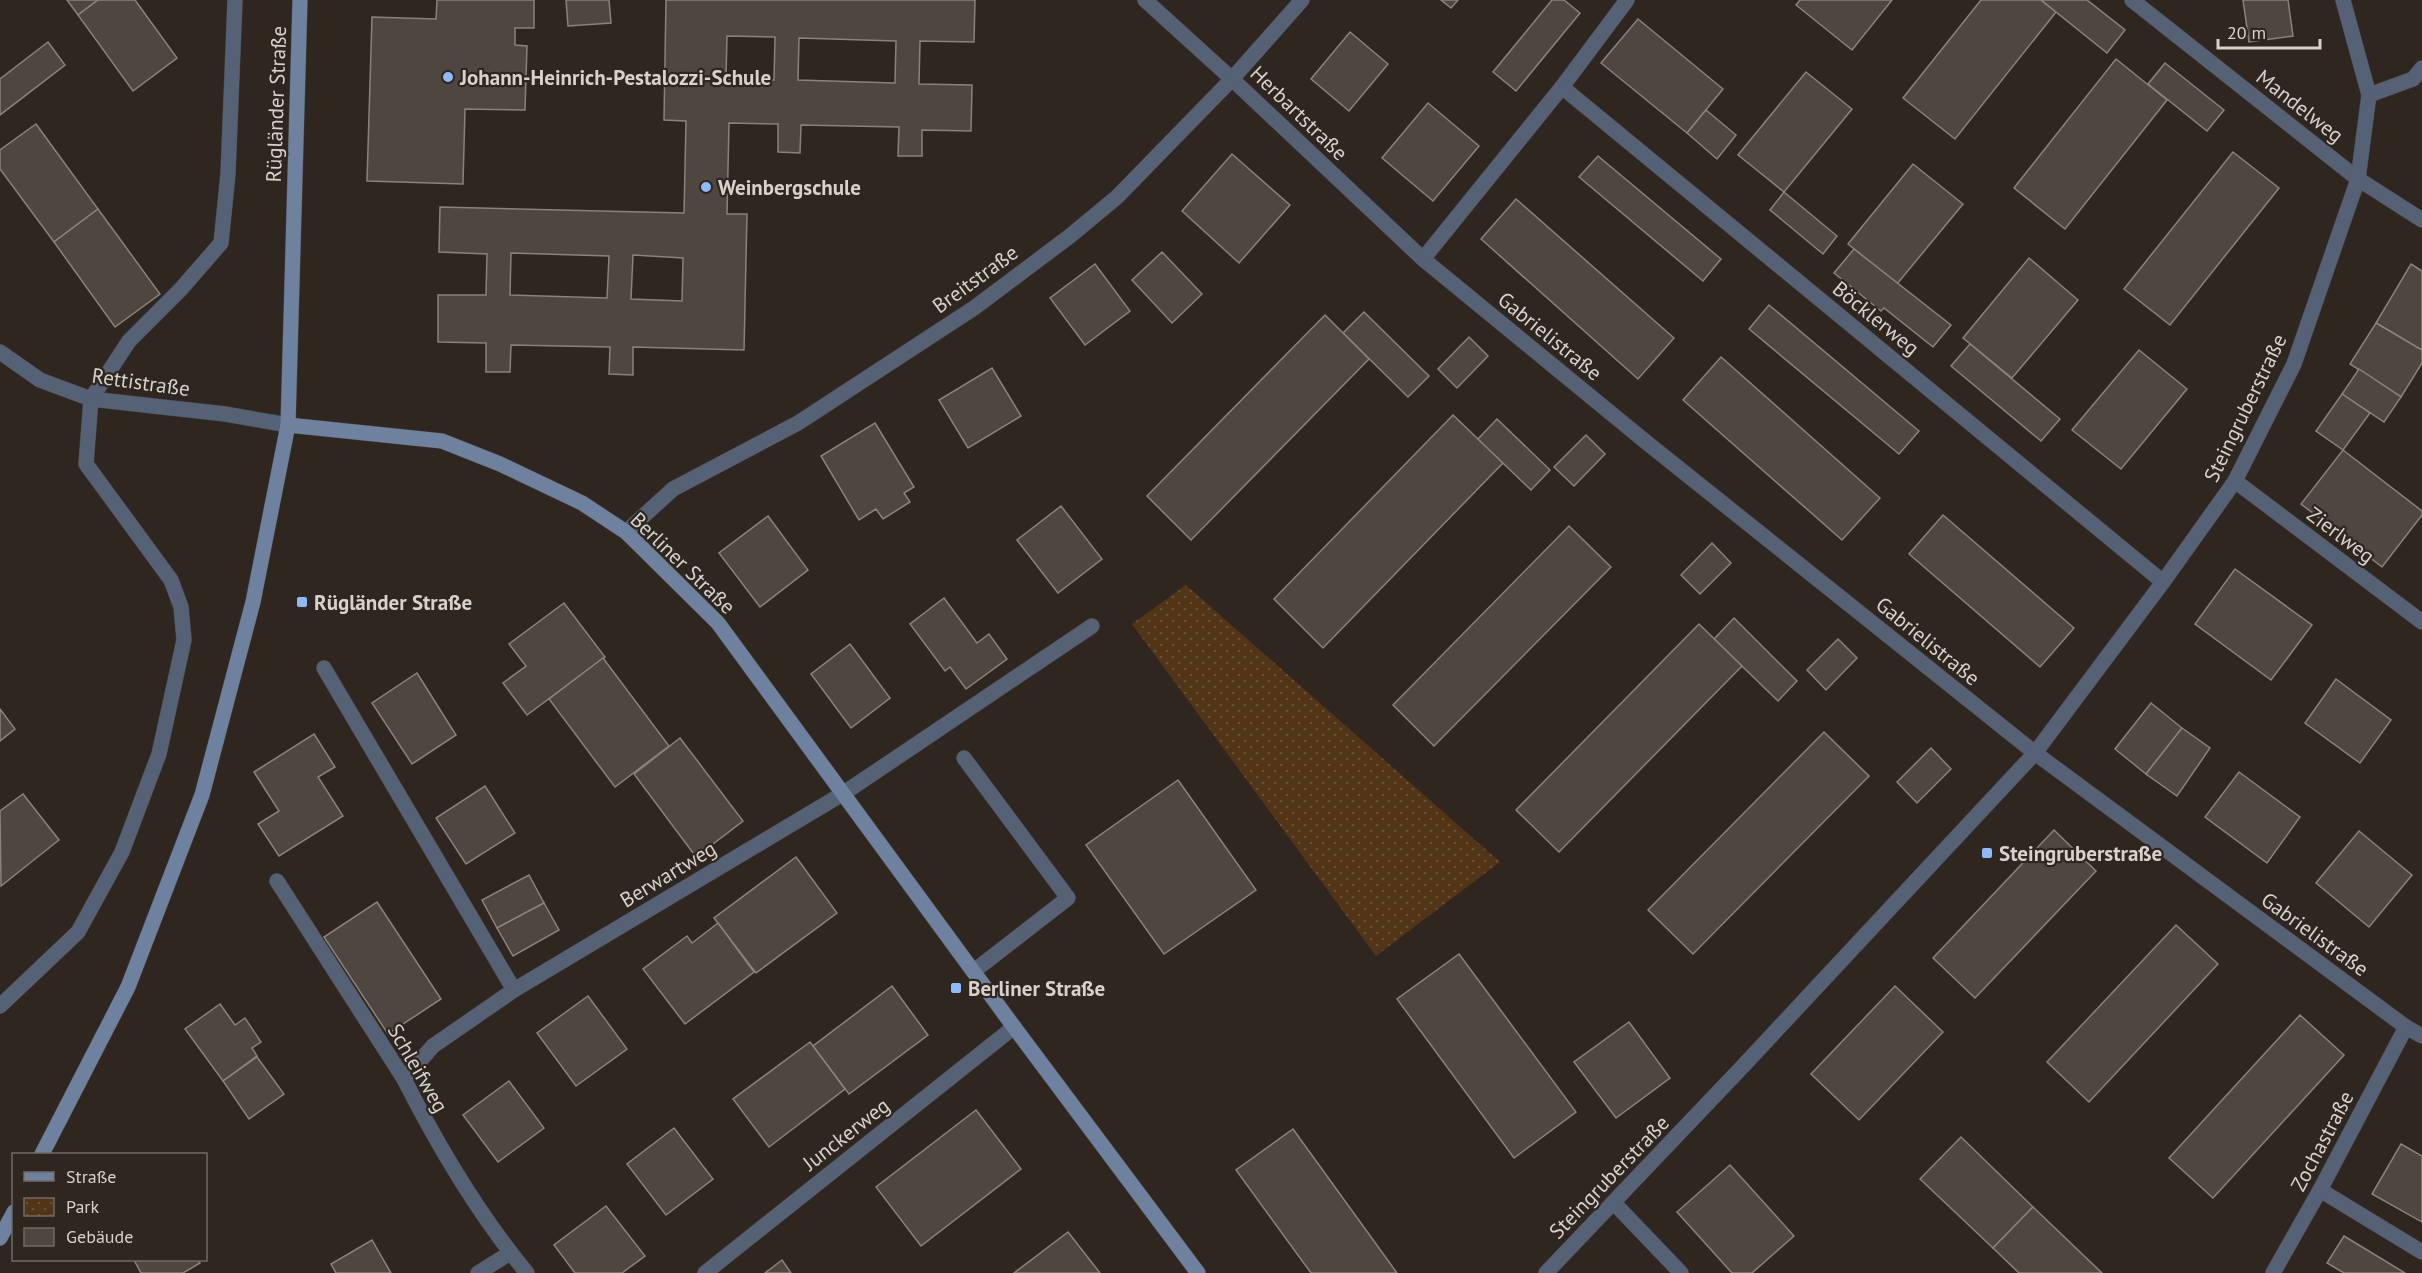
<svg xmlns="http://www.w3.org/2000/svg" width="2422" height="1273" font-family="'PT Sans',sans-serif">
  <defs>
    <pattern id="park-dots" width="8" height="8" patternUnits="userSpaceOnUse" patternTransform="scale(1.5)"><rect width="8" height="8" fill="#523416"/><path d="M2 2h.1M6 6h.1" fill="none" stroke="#6a5037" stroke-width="1.8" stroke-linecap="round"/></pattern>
  </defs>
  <rect width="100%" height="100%" fill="#2e261f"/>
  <polygon fill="url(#park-dots)" points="1186,585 1500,862 1376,956 1132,624"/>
  <g fill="#4f473f" stroke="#8b827a" stroke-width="1.5" fill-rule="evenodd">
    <polygon points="67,0 98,0 78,15"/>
    <polygon points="98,0 135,0 177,58 133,91 78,15"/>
    <polygon points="437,0 534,0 534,28 515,28 515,45 527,46 525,110 465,109 463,184 367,181 372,17 436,19"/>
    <polygon points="566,0 609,0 611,23 568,26"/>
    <path d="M666,0H975L974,42L920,41L919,84L972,85L971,131L922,130V156H898L899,127L801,125L800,153L778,152V124L729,123L727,214H747L744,350L633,347V375L609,374L610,347L511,345L510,372H486V343L438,342V295H486L487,254L439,252L440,207L684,213L686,121L664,120ZM727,36L775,37L774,80L726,79ZM799,38L896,41L895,83L798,80ZM511,253L609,256L607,298L510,295ZM633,255L683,258L682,301L631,299Z"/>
    <polygon points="1441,0 1458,0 1451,8"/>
    <polygon points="1552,0 1564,0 1580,13 1516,91 1493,72"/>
    <polygon points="1800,0 1892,0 1852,50 1796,5"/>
    <polygon points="1981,0 2041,0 2056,12 1955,139 1903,98"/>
    <polygon points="2041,0 2087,0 2125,30 2107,53"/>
    <polygon points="2243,0 2288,0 2293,36 2249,42"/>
    <polygon points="1638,19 1723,89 1687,133 1601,63"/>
    <polygon points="1350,32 1388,64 1349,111 1311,79"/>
    <polygon points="48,42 65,65 0,115 0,79"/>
    <polygon points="2116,59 2167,100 2065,229 2014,188"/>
    <polygon points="2165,63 2224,110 2207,131 2148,84"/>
    <polygon points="1806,72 1852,109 1784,192 1738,155"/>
    <polygon points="1428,103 1479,146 1433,201 1382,158"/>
    <polygon points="1706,110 1736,135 1717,159 1687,133"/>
    <polygon points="36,124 98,209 54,242 0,169 0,150"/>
    <polygon points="2233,152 2279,188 2170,325 2124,289"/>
    <polygon points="1232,154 1290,205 1239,263 1182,211"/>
    <polygon points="1598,156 1721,259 1703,281 1579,177"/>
    <polygon points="1913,164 1963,204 1897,284 1848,244"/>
    <polygon points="1784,192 1837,236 1823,254 1770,210"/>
    <polygon points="1516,199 1674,338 1638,379 1481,239"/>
    <polygon points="98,209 160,294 115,327 54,242"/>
    <polygon points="1854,249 1951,325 1933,347 1884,308 1881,311 1834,273"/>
    <polygon points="1162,252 1202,294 1172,323 1132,280"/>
    <polygon points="2029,258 2078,300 2012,378 1963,338"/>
    <polygon points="1095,264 1130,311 1085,345 1050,298"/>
    <polygon points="2411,264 2422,271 2422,350 2376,323"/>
    <polygon points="1769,305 1919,431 1899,454 1749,329"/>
    <polygon points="1364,312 1429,376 1408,397 1343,333"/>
    <polygon points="1325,315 1369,359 1191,540 1147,496"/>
    <polygon points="2376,323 2422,350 2422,363 2401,397 2350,364"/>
    <polygon points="1469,337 1488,356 1457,388 1438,369"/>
    <polygon points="1970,344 2060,419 2041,441 1951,366"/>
    <polygon points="2139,350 2187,389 2121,469 2072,430"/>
    <polygon points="1721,357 1880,498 1842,540 1683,400"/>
    <polygon points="992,368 1021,416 968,448 939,400"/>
    <polygon points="2359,369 2401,397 2384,422 2342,394"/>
    <polygon points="2342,394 2370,413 2343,450 2316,431"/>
    <polygon points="1453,415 1503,463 1323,648 1274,599"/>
    <polygon points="1497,419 1550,470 1531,490 1478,439"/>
    <polygon points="875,423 914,487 904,493 910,502 883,519 876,509 859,520 821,456"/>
    <polygon points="1586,435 1605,454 1574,486 1554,467"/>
    <polygon points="2343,450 2422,511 2422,515 2382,567 2301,504"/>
    <polygon points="1061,506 1102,559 1058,593 1017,540"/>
    <polygon points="1943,515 2074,628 2040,667 1909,554"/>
    <polygon points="768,516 808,570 760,607 719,553"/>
    <polygon points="1569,526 1611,567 1434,746 1393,705"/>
    <polygon points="1712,543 1731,563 1700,594 1681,575"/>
    <polygon points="2235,569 2312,625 2271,680 2195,624"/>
    <polygon points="944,598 977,643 989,634 1007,659 966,689 950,667 945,671 910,624"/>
    <polygon points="564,603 605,657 527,715 503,683 526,666 509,644"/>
    <polygon points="1734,618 1797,681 1778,701 1714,639"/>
    <polygon points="1699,624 1742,666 1559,852 1516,810"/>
    <polygon points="1838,639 1857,658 1826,690 1807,670"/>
    <polygon points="850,644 890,698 851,728 811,674"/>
    <polygon points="603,658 669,746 615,787 549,699"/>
    <polygon points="417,673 456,735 412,764 372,703"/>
    <polygon points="2336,679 2391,720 2360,763 2305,723"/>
    <polygon points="2151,703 2182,728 2146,774 2115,749"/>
    <polygon points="0,709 15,729 0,741"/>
    <polygon points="2182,728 2210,748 2177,796 2146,774"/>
    <polygon points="1824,732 1869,776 1693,954 1648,910"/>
    <polygon points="314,734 335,767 318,777 343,816 279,856 258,824 279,811 254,772"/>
    <polygon points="680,738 743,821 696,857 634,774"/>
    <polygon points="1931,748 1951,769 1917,803 1897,782"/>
    <polygon points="2239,772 2300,817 2267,863 2205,817"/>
    <polygon points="1178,780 1256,890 1164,954 1086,845"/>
    <polygon points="485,786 515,833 466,864 436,818"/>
    <polygon points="23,794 59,840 1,886 0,811"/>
    <polygon points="2054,830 2096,871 1975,998 1933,958"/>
    <polygon points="2359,831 2412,875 2369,927 2316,883"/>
    <polygon points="796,857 837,913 756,973 714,918"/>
    <polygon points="529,875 544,903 497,928 482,900"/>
    <polygon points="377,902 441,999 388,1034 324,937"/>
    <polygon points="544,903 559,930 513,956 497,928"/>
    <polygon points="718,923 754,972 685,1024 643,969 687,936 692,943"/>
    <polygon points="2176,925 2218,964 2089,1102 2047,1062"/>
    <polygon points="1459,954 1576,1112 1514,1158 1397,999"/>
    <polygon points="892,986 928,1035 849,1094 813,1046"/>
    <polygon points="1895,986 1943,1032 1859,1120 1811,1074"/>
    <polygon points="588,996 627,1049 576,1086 537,1033"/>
    <polygon points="220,1004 235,1025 245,1018 261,1042 252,1048 257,1056 223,1081 185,1029"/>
    <polygon points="2300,1015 2344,1055 2213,1198 2169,1158"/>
    <polygon points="1629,1022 1670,1078 1616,1118 1574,1062"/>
    <polygon points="810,1042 845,1089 769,1147 733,1099"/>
    <polygon points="257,1057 284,1094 249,1119 223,1081"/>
    <polygon points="509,1081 544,1128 498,1162 463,1115"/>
    <polygon points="976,1110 1021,1169 921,1246 876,1187"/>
    <polygon points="674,1128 713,1179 666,1215 627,1164"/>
    <polygon points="1293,1129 1397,1273 1311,1273 1236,1170"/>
    <polygon points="1961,1137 2033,1207 1993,1248 1920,1179"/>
    <polygon points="2401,1144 2422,1156 2422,1222 2372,1194"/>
    <polygon points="1730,1165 1794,1236 1752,1273 1732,1273 1677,1212"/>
    <polygon points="606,1206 645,1256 622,1273 575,1273 554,1245"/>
    <polygon points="2033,1207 2102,1273 2019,1273 1993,1248"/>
    <polygon points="1068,1232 1100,1273 1014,1273"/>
    <polygon points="2344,1236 2405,1273 2344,1273 2327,1263"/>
    <polygon points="372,1240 391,1273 336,1273 331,1264"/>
    <polygon points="134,1260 198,1260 200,1263 183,1273 141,1273"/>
    <polygon points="782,1260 791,1273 765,1273"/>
  </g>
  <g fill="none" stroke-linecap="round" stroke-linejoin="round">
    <g stroke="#49423b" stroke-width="16">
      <g id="lane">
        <polyline points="2369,95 2413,79 2422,68"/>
        <polyline points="91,399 129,341 181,289 221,243 228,174 235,0"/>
        <polyline points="2235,481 2422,622"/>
        <polyline points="324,668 514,990"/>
        <polyline points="964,758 1068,898 974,971"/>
        <polyline points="277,881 404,1079"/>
        <polyline points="2320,1190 2422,1252"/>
        <polyline points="478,1273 510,1253"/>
      </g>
    </g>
    <g stroke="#49423b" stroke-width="16">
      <g id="street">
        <polyline points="1145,0 1232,79 1423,259 1646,442 2035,753 2406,1027 2422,1036"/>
        <polyline points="2132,0 2358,179 2422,220"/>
        <polyline points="1562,87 1627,0"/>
        <polyline points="1423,259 1562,87 2163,582"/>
        <polyline points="0,352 40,380 91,399 225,414 288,425"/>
        <polyline points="626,532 673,489 798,423 974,308 1070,236 1117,197 1232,79 1302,0"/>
        <polyline points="0,1006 78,932 122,852 159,754 184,640 181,607 171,580 86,464 91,399"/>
        <polyline points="1614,1203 1681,1273"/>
        <path d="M527,1273C479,1215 438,1146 404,1079L433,1046L514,990L844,793L1092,626"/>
        <polyline points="705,1273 1014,1027"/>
        <polyline points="1546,1273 1744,1065 2035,753 2163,582 2235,481 2294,364 2358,179 2369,95 2343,0"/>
        <polyline points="2273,1273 2320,1190 2406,1027"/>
      </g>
    </g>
    <g stroke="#49423b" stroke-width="16">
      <g id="secondary">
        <polyline points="288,425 442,441 500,464 582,503 626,532 718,623 1014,1027 1198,1273"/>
        <polyline points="42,1154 128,987 202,795 253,602 288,425 300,0"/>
        <polyline points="0,1238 14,1212"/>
      </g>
    </g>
    <use href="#lane" stroke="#556174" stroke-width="15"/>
    <use href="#street" stroke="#556174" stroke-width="15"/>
    <use href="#secondary" stroke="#6e819f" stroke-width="15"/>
  </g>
  <g fill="#8eb9fd" stroke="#2e261f" stroke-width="2">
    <circle cx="448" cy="77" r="6"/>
    <circle cx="706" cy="187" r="6"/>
    <rect x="296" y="596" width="12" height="12" rx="3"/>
    <rect x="1981" y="847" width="12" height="12" rx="3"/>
    <rect x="950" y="982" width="12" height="12" rx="3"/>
  </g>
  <g text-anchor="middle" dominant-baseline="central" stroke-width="4.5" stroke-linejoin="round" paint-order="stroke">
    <g font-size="21" font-weight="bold" fill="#d7d2ce" stroke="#2e261f" text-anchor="start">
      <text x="460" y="77">Johann-Heinrich-Pestalozzi-Schule</text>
      <text x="718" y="187">Weinbergschule</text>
      <text x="314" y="602">Rügländer Straße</text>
      <text x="1999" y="853">Steingruberstraße</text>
      <text x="968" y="988">Berliner Straße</text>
    </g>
    <g font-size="21" fill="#d7d2ce" stroke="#2e261f">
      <text transform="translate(276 104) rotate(-88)">Rügländer Straße</text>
      <text transform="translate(2300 106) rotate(38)">Mandelweg</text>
      <text transform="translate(1299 113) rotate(44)">Herbartstraße</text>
      <text transform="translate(975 279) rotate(-36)">Breitstraße</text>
      <text transform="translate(1876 318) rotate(39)">Böcklerweg</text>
      <text transform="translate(1550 336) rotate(39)">Gabrielistraße</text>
      <text transform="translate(141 382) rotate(8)">Rettistraße</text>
      <text transform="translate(2245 408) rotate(-64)">Steingruberstraße</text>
      <text transform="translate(2341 535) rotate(37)">Zierlweg</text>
      <text transform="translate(683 563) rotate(44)">Berliner Straße</text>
      <text transform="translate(1928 641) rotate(39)">Gabrielistraße</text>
      <text transform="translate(668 874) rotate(-31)">Berwartweg</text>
      <text transform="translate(2315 934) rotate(36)">Gabrielistraße</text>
      <text transform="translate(418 1068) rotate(60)">Schleifweg</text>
      <text transform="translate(846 1134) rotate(-38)">Junckerweg</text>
      <text transform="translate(2322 1141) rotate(-62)">Zochastraße</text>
      <text transform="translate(1609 1177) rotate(-46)">Steingruberstraße</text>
    </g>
  </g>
  <rect x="12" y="1153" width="195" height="108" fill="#2e261f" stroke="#726b65" stroke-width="1.5"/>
  <rect x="24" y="1172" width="30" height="9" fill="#6e819f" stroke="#726b65" stroke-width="1.5"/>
  <text x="66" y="1183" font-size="18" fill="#d7d2ce">Straße</text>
  <rect x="24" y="1198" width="30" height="18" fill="url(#park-dots)" stroke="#726b65" stroke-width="1.5"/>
  <text x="66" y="1213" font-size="18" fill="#d7d2ce">Park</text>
  <rect x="24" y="1228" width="30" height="18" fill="#4f473f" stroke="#726b65" stroke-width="1.5"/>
  <text x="66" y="1243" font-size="18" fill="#d7d2ce">Gebäude</text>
  <path d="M2218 39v9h102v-9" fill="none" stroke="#d7d2ce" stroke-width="3"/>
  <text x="2227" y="39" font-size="18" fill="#d7d2ce" stroke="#2e261f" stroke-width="4.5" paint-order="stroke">20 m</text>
</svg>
